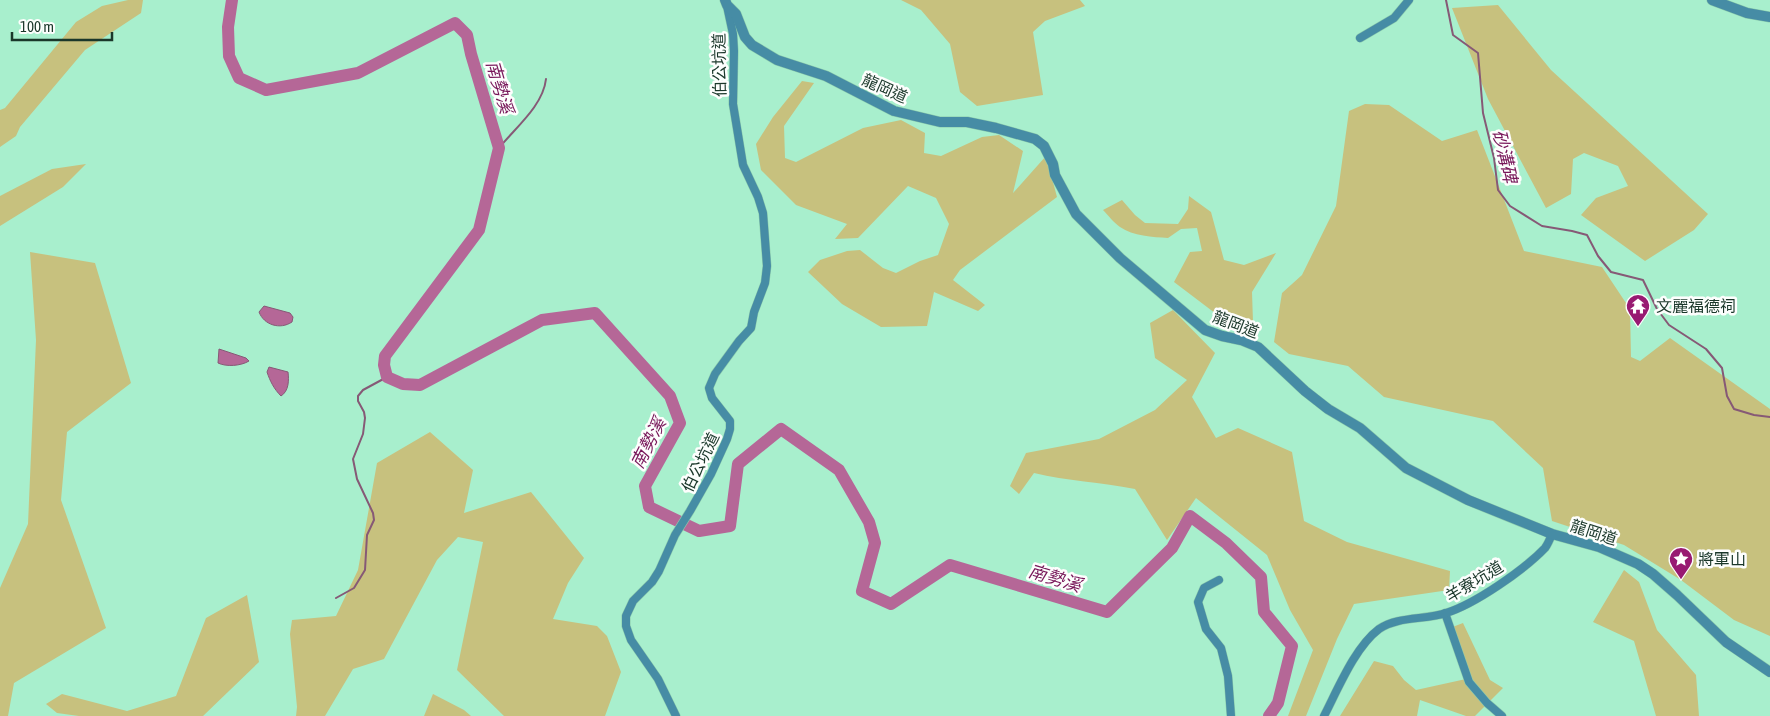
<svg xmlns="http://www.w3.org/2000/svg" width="1770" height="716" font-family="'Asap Condensed','Noto Sans TC',sans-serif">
  <rect width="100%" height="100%" fill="#a8efcd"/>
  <g fill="#c7c17e">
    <polygon points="128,0 143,0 141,13 85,50 20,127 16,136 0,147 0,110 5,108 76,22 102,6"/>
    <polygon points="901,0 1080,0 1085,6 1045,21 1033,32 1043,95 977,106 960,92 950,44 921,10"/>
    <polygon points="1498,5 1551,70 1708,214 1694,230 1645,261 1581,215 1596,198 1628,186 1618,166 1584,153 1573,159 1571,194 1546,208 1488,99 1452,8"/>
    <polygon points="802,81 814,83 784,126 785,158 796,162 863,128 901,120 925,133 924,153 941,156 982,137 999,135 1023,151 1013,193 1046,156 1057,197 960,270 953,280 985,305 978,311 934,292 927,326 881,327 842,304 808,272 820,260 847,251 860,250 883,268 896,273 920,261 938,255 949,224 936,198 908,186 858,238 835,239 847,224 796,205 761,170 756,144 773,117"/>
    <polygon points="1365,104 1389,105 1442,141 1477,130 1524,251 1602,267 1630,309 1631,357 1640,361 1670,338 1770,409 1770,636 1734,620 1681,580 1624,545 1552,521 1543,468 1493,421 1384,397 1348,366 1289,354 1274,342 1282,293 1302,275 1336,206 1349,111"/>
    <polygon points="86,164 63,187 0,226 0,196 52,169"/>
    <path d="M1189,196L1211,212L1224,260L1244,265L1276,253L1252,292L1253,322L1236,329L1174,282L1190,252L1202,251L1197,228L1181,229L1168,238C1153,237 1133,236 1120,227C1114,223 1108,215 1103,210L1122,200L1135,215L1145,223L1178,224L1188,209Z"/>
    <polygon points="30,252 95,263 131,383 67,432 61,500 106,628 14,683 8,716 0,716 0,588 28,524 36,340"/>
    <path d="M1173,310L1215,353L1192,397L1216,438L1238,428L1292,452L1304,521L1347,542L1450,571L1449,590L1354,604L1337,639L1306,716H1288L1313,650L1290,610L1267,555L1196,498L1167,540L1135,489C1101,482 1067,481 1034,473L1019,494L1010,486L1026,453L1099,439L1155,410L1187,380L1155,358L1150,323Z"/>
    <polygon points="430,432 473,470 464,513 531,492 584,558 568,583 553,619 597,626 607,636 621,672 605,716 504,716 457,670 483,542 458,537 437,560 384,659 353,669 325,716 296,716 297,707 290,634 292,620 336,616 358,570 377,463"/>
    <polygon points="1624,570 1639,582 1657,630 1696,675 1699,716 1656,716 1634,641 1593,622"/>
    <polygon points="247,595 259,662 203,716 79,716 57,713 46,704 62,694 127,711 176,696 206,618"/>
    <polygon points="1463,623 1490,680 1503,688 1475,716 1466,716 1420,700 1417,716 1340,716 1374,661 1393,666 1404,680 1416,690 1466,679 1450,628"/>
    <polygon points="433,694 464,710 471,716 424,716"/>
  </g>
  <g fill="#b56797" stroke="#865976">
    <path d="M264,306L290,313L293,317L292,322C280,330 264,325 259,312Z"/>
    <path d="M219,349L246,358L249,361C241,366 226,367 218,363Z"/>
    <path d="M269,367L288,372C289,380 289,391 281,396C274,389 270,381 267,372Z"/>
  </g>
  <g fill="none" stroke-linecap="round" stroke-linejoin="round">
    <g stroke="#865976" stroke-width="2">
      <polyline points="1446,0 1453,35 1478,53 1483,113 1494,158 1498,190 1510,206 1542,226 1572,231 1587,235 1598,256 1611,272 1643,280 1657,309 1669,325 1706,349 1722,368 1727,396 1734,409 1754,415 1770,417"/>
      <path d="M499,148C515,128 543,106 546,79"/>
      <polyline points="336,598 354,588 365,570 367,535 374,520 373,513 357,479 353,459 363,434 365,418 364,412 358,401 358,396 363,390 387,377"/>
    </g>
    <polyline stroke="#b56797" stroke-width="12" points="232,0 228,27 229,56 239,78 266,90 358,73 455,23 467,35 471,54 499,148 479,230 385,356 384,365 387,377 403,384 420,385 542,320 595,313 670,396 680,423 645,486 649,507 699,531 730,526 738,464 781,429 839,470 869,522 875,543 862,591 891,604 950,565 1107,612 1172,548 1190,516 1226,543 1261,577 1264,612 1292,646 1278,703 1269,716"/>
    <g stroke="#8ccaac" stroke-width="9">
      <g id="minor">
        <polyline points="1360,38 1394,18 1409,0"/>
        <polyline points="1219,580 1204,588 1198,602 1206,629 1221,648 1228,676 1231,716"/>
        <polyline points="1445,613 1469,682 1487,703 1502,716"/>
        <polyline points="676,716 658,679 631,640 626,626 626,616 633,601 652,582 659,571 675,535 690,511 711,474 727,439 730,429 730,421 712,398 709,388 715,374 739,341 751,328 754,312 765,283 767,266 763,213 758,197 743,165 733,104 734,51 733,34 727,6"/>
        <path d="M1324,716C1338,689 1355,647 1379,629C1398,616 1425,620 1446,613C1475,604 1524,570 1545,548C1548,544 1550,539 1552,534"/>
      </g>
    </g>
    <g stroke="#8ccaac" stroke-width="11">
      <g id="tertiary">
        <polyline points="725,0 727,5 736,14 745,37 752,45 777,60 826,76 894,111 940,122 967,122 996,128 1035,139 1044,146 1053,164 1055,175 1076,214 1120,258 1205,330 1222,336 1241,340 1258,347 1305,391 1328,409 1360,428 1406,468 1468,500 1552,534 1599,547 1638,564 1653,574 1677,595 1726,642 1770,672"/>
        <polyline points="1712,0 1747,13 1770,17"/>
      </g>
    </g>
    <use href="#minor" stroke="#468ca5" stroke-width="8"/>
    <use href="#tertiary" stroke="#468ca5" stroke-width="10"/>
  </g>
  <defs>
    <g id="temple-pin" transform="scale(1.25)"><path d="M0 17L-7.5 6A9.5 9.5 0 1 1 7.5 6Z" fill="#981a72" stroke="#fdfefd"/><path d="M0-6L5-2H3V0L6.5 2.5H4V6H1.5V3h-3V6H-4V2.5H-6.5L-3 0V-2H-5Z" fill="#fff"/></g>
    <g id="sight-pin" transform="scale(1.25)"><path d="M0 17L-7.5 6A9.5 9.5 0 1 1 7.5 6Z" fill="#981a72" stroke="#fdfefd"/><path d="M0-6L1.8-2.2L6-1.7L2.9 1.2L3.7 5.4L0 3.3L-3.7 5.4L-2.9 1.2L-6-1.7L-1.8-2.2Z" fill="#fff"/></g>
  </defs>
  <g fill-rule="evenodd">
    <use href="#temple-pin" x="1638" y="306"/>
    <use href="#sight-pin" x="1681" y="559"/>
  </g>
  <g text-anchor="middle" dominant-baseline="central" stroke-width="5" stroke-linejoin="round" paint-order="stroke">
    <g font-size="16" fill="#1a372a" stroke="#fdfefd">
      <text transform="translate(719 65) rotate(-91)">伯公坑道</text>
      <text transform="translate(885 88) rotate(24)">龍岡道</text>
      <text transform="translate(1236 324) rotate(21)">龍岡道</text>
      <text transform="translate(700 462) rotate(-64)">伯公坑道</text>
      <text transform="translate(1594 532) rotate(18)">龍岡道</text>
      <text transform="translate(1474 581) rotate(-31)">羊寮坑道</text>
    </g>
    <g font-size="16" fill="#1a372a" stroke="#fdfefd" text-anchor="start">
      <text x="1656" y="306">文麗福德祠</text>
      <text x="1698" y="559">將軍山</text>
    </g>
    <g font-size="18" font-style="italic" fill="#771659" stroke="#fdfefd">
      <text transform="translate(500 87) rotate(74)">南勢溪</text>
      <text transform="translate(1505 156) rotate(77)">砂溝碑</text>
      <text transform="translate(648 443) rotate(-63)">南勢溪</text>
      <text transform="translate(1055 578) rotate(17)">南勢溪</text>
    </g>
  </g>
  <path d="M12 32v8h100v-8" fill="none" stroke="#1a372a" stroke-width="2.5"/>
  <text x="20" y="32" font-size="15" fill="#1a372a" stroke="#fdfefd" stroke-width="4" paint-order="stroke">100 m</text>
</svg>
